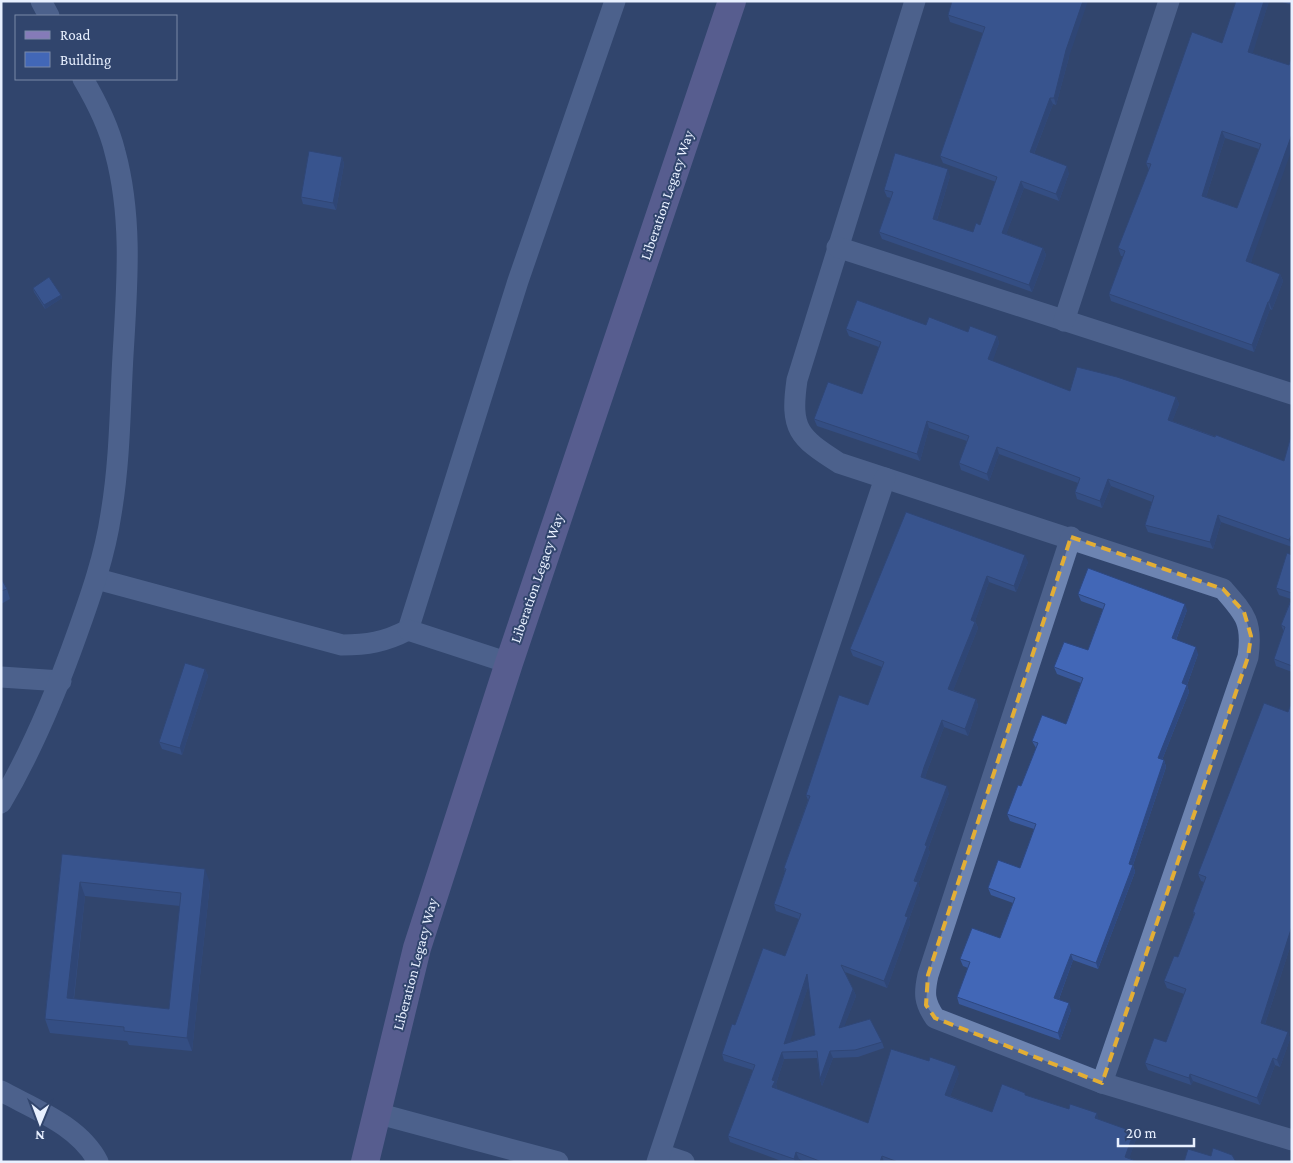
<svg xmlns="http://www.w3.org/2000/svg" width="1293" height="1163" font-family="'Crimson Pro',serif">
  <rect width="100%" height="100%" fill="#31456d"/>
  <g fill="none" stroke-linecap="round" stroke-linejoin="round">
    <g stroke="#6d84b1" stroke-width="21">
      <polyline points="41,1 49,16"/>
      <path d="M915,1L797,380C790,429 798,437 839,463L1223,589C1245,614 1253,622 1248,657L1102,1083"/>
      <polyline points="837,247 1292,394"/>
      <polyline points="1064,321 1169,1"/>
      <path d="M1071,537L928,975C924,993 924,1002 935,1018L1102,1083L1292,1140"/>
      <path d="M97,579L342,645C367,645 385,642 408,630L518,281L615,1"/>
      <polyline points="408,630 509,663"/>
      <polyline points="1,677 61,681"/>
      <path d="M1,803C33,749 56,693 77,634C91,595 105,555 111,514C120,461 120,408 123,355C127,287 133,218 115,152C109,127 96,101 83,79"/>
      <path d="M1,1091C34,1109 80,1126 98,1162"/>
      <polyline points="376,1113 558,1162"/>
      <polyline points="660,1154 684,1162"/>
      <polyline points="657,1162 885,478"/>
    </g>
    <polyline stroke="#857bb8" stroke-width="28" points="365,1162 417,948 509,663 732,1"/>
  </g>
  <g fill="#39599d" fill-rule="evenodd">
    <polygon points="952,1 1069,57 1056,105 1053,104 1034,154 1069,173 1059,201 1024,188 1006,234 1043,248 1046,255 1032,292 882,239 879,232 891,198 887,197 884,190 950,176 937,220 973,232 980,225 996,182 943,163 940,156 983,33 950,22 948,15"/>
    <path d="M1236,1H1269L1252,53L1289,65L1251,263L1280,274L1283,281L1272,310L1270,309L1254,352L1111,301L1109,294L1123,256H1121L1118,248L1149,170L1146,163L1222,43ZM1225,138L1259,149L1237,208L1206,197Z"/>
    <polygon points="1279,1 1292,1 1292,5"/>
    <polygon points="342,157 344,164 336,210 303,204 301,197"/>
    <polygon points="33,288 61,295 62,298 45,309 34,292"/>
    <polygon points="926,325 997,336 999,343 992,361 1070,391 1176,397 1179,404 1172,421 1284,461 1292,437 1292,547 1221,522 1213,549 1148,532 1145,525 1152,502 1111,486 1102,508 1077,499 1075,492 1078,483 999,454 989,481 961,470 959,463 967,441 929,428 920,461 817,426 814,419 862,394 879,347 849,336 846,329"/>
    <path d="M906,512L1028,562L1016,592L989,582L975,621L978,628L953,690L976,699L978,706L968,736L944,727L926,774L925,778L949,793L928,849L930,852L918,884L920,889L909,919L910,924L887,988L845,972L853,989L856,996L844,1026L882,1042L884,1048L858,1057L833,1058L822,1086L820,1079L817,1058L784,1059L776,1084L777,1089L868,1123L959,1073L950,1096L992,1112L1026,1096L1099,1120L1136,1139L1129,1158L1138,1162H806L799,1159L798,1162H784L730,1142L728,1136L753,1070L724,1061L722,1054L735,1025L785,956L799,919L776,911L774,904L785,872L784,868L808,800L806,795L868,705L882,667L853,656L850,649ZM809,984L815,1035L789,1042Z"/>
    <polygon points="1292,555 1292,672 1276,666 1274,659 1284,632 1281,625 1291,599 1279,595 1276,588"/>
    <polygon points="1,578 7,589 10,599 1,604"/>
    <polygon points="1078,594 1187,610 1176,640 1198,654 1187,685 1189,692 1162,760 1164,760 1166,767 1133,865 1135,872 1098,969 1073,960 1059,999 1071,1010 1060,1040 959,1004 957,997 968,968 963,966 960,959 1000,938 1013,903 991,895 988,888 1020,868 1034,829 1010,821 1007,814 1021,786 1036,748 1032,741 1066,724 1081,683 1057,674 1054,667 1088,650 1103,609 1081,601"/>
    <polygon points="205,669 208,676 182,755 162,749 159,742"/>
    <polygon points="1288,712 1292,941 1265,1024 1288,1032 1290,1039 1280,1067 1275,1065 1260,1105 1193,1081 1191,1085 1148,1070 1145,1063 1166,1042 1184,994 1167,988 1164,981 1178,957 1194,915 1193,912 1204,882 1201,881 1198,874"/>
    <path d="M62,854L210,883L192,1051L129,1045L127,1041L50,1033L45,1019ZM85,896L180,906L169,1009L74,999Z"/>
  </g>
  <g fill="#2e4880">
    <polygon points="1083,1 1088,1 1069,57 1056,105 1054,98 1066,50"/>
    <polygon points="1264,1 1269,1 1251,59 1248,52"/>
    <polygon points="1050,98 1053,104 1032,159 1030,152"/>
    <polygon points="1222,131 1225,138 1204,203 1202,196"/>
    <polygon points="1292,134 1292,149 1249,268 1246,261"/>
    <polygon points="342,157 344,164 336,210 333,203"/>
    <polygon points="1067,166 1069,173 1059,201 1056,194"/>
    <polygon points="948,169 950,176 935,226 933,219"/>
    <polygon points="1021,181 1024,188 1004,240 1002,233"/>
    <polygon points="1043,248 1046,255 1032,292 1029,285"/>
    <polygon points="1280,274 1283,281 1272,310 1269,302"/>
    <polygon points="61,295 62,298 45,309 44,305"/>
    <polygon points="1268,302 1270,309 1254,352 1252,345"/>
    <polygon points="997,336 999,343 991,366 988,359"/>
    <polygon points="1176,397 1179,404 1170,427 1168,420"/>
    <polygon points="927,421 929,428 920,461 917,454"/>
    <polygon points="997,447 999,454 989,481 987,474"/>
    <polygon points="1108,479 1111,486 1102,508 1100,501"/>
    <polygon points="1218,515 1221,522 1213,549 1210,542"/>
    <polygon points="1292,534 1292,547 1289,540"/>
    <polygon points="1025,555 1028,562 1016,592 1014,586"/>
    <polygon points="987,576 989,582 973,627 971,620"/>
    <polygon points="1185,604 1187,610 1174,645 1172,638"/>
    <polygon points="975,622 978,628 951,696 948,689"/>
    <polygon points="1196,647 1198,654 1187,685 1189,692 1160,765 1158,758 1182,683"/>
    <polygon points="205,669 208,676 182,755 180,748"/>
    <polygon points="976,699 978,706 968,736 965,729"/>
    <polygon points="942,720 944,727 926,774 924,784 921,777 924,767"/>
    <polygon points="1164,760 1166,767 1133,865 1135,872 1098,969 1096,963"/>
    <polygon points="947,786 949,793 928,849 930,852 918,884 920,889 909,919 910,924 887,988 884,981 905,916 925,845"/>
    <polygon points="205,869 210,883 192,1051 187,1038"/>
    <polygon points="80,882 85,896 72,1012 67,998"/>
    <polygon points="1292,926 1292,941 1263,1030 1261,1023"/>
    <polygon points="1071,954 1073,960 1057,1004 1054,998"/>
    <polygon points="807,974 810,981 787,1051 784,1044"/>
    <polygon points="853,989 856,996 841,1035 839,1028"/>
    <polygon points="1069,1003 1071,1010 1060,1040 1058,1033"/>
    <polygon points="1288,1032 1290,1039 1280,1067 1277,1060"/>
    <polygon points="830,1051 833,1058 822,1086 820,1079"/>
    <polygon points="782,1052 784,1059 776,1084 777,1088 775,1094 772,1087 772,1080"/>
    <polygon points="1273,1058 1275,1065 1260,1105 1257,1098"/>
    <polygon points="956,1066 959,1073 948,1102 945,1095"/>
    <polygon points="1190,1074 1193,1081 1191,1085 1189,1078"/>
    <polygon points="1097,1113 1099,1120 1095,1118"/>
    <polygon points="1134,1132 1136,1139 1128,1162 1125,1157"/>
    <polygon points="796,1152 799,1159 798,1162 795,1162 794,1159"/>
    <polygon points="882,1156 884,1162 880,1162"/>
  </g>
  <g fill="#4267b7" stroke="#2e4880" fill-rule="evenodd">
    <polygon points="952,1 1083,1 1066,50 1054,98 1050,98 1030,152 1067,166 1056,194 1021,181 1002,233 1043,248 1029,285 879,232 893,192 884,190 895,153 948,169 933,219 973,232 976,223 980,225 997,177 940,156 985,27 948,15"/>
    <path d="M1236,1H1264L1248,52L1289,65L1292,55V134L1246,261L1280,274L1269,302H1268L1252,345L1109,294L1125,251L1118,248L1151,164L1146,163L1192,32L1222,43ZM1222,131L1261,144L1237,208L1202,196Z"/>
    <polygon points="309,151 342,157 333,203 301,197"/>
    <polygon points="49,277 61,295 44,305 33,288"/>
    <polygon points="857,300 926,325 929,317 968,332 970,326 997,336 988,359 1070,391 1077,367 1117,377 1176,397 1168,420 1215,437 1216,435 1284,461 1291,436 1292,437 1292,534 1289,540 1218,515 1210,542 1145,525 1154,496 1108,479 1100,501 1075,492 1080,478 997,447 987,474 959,463 969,436 927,421 917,454 814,419 828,382 862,394 881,342 846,329"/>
    <path d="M906,512L1025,555L1014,586L987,576L971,620L975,622L948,689L976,699L965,729L942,720L924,767L921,777L947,786L925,845L927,846L914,881L918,882L905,916L908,917L884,981L841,965L853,989L839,1028L870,1019L882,1042L855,1050L830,1051L820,1079L817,1051L782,1052L772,1080L775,1081L772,1087L868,1123L891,1049L929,1061L930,1057L956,1066L945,1095L992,1112L1002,1084L1025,1093V1095L1069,1109L1070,1104L1097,1113L1095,1118L1134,1132L1125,1157L1138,1162H898L882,1156L880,1162H822L796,1152L794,1159L728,1136L755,1065L722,1054L732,1024L735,1025L763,948L785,956L801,914L774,904L786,869L784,868L810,796L806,795L839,695L868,705L884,662L850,649ZM807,974L815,1035L784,1044Z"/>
    <polygon points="1287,553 1292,555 1292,593 1276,588"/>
    <polygon points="1088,568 1185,604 1172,638 1196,647 1182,683 1187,685 1158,758 1164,760 1129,864 1133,865 1096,963 1071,954 1054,998 1069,1003 1058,1033 957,997 970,962 960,959 972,928 1000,938 1015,898 988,888 998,860 1020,868 1036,824 1007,814 1018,785 1021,786 1038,743 1032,741 1042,715 1066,724 1083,678 1054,667 1064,642 1088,650 1105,604 1078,594"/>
    <polygon points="1,578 7,589 1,591"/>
    <polygon points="1292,598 1292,666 1274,659 1285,627 1281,625"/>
    <polygon points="185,663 205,669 180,748 159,742"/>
    <polygon points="1292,701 1292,926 1261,1023 1288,1032 1277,1060 1273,1058 1257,1098 1190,1074 1189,1078 1145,1063 1154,1038 1166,1042 1186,989 1164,981 1174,956 1178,957 1195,913 1193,912 1206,877 1198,874 1264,703 1288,712"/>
    <path d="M62,854L205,869L187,1038L124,1031V1027L45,1019ZM80,882L181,893L169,1009L67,998Z"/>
    <polygon points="1213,1148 1232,1155 1236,1162 1184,1162 1188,1149 1211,1156"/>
  </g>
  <path d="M0 0H1293V1163H0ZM1071,537L1223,589L1244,612L1251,636L1248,657L1102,1083L935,1018L926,1005L928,975Z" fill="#31456d" fill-opacity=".55" fill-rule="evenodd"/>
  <path fill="none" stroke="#e3ae35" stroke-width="4" stroke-dasharray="10 6" stroke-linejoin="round" d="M1071,537L1223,589L1244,612L1251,636L1248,657L1102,1083L935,1018L926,1005L928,975Z"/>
  <g text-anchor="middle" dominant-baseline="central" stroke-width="4" stroke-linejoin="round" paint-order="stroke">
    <g font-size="15" fill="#e8f0ff" stroke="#31456d">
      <text transform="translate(667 195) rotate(-71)">Liberation Legacy Way</text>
      <text transform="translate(537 578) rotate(-71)">Liberation Legacy Way</text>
      <text transform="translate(415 964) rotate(-75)">Liberation Legacy Way</text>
    </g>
  </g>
  <rect width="1293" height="1163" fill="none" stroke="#e8f0ff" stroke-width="5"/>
  <rect x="15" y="15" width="162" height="65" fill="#31456d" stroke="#7a89a7"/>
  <rect x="25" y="31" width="25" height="8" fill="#857bb8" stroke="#7a89a7"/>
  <text x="60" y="40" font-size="15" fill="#e8f0ff">Road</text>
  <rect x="25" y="52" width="25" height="15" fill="#4267b7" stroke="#7a89a7"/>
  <text x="60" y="65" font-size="15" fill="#e8f0ff">Building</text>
  <g transform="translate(40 1123) rotate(181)" stroke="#31456d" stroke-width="4" paint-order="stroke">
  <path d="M0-4L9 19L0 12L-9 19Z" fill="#e8f0ff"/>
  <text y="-8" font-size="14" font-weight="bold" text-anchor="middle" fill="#e8f0ff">N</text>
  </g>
  <path d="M1118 1138v8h76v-8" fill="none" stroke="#e8f0ff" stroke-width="2.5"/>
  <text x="1126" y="1138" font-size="15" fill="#e8f0ff" stroke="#31456d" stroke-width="4" paint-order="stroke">20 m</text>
</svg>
